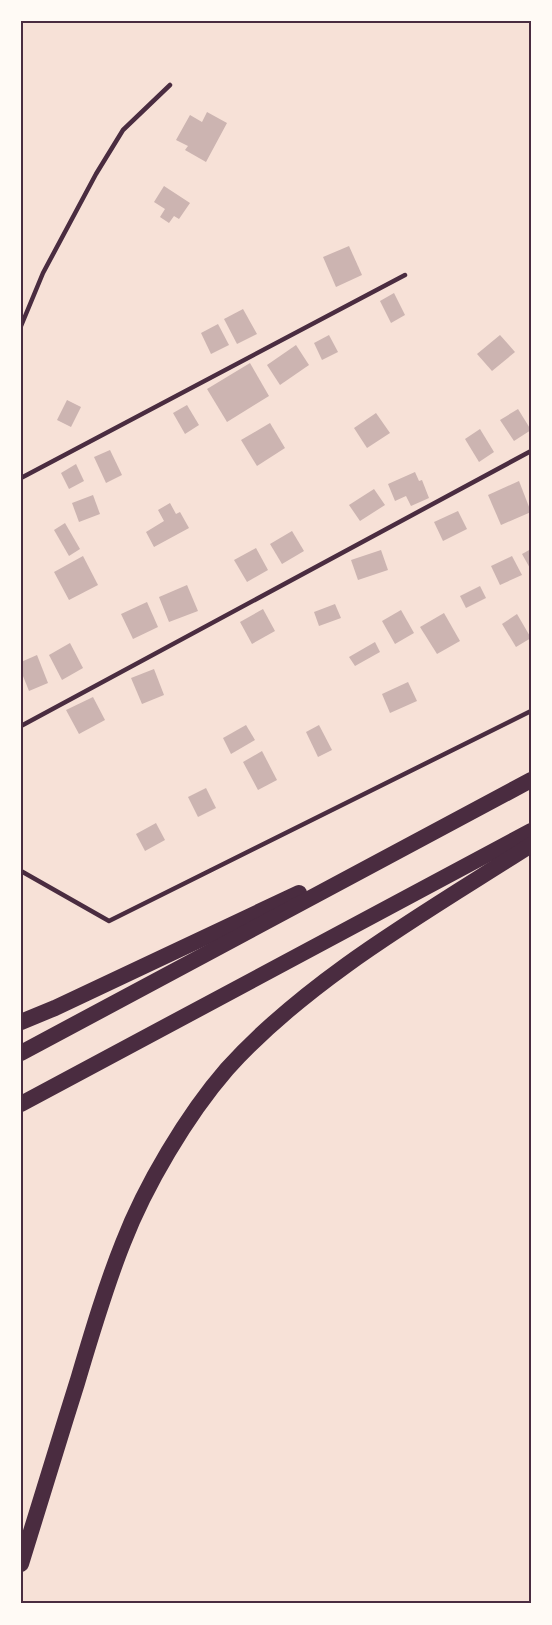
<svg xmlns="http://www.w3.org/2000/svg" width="552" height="1625" font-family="Raleway,sans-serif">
  <rect width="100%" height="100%" fill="#f7e1d7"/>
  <g fill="#ccb4b1">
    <polygon points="207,112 227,123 206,162 185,150 188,146 176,140 190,115 202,122"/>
    <polygon points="164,186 190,203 179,219 174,216 169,223 160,217 165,209 154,202"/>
    <polygon points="349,246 362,275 336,287 323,257"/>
    <polygon points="394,293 405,315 391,323 380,301"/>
    <polygon points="243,309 257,334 237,344 224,319"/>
    <polygon points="218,324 229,345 211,354 201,333"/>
    <polygon points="329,335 338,352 322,360 314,343"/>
    <polygon points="500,335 515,352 492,371 477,354"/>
    <polygon points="296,345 309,365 280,385 267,365"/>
    <polygon points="250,363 269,396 227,422 207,389"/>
    <polygon points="67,400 81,407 71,427 57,420"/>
    <polygon points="187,405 199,425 185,434 173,413"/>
    <polygon points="518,409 531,430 514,441 500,420"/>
    <polygon points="376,413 390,433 367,448 354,428"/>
    <polygon points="270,423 285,448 257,466 241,440"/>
    <polygon points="480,429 494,452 479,462 465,439"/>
    <polygon points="110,450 122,475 106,483 94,457"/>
    <polygon points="76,464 84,481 69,489 61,473"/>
    <polygon points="415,472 419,481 422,480 429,498 411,506 406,496 395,501 388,484"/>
    <polygon points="519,481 531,512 501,525 488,495"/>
    <polygon points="374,489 385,505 360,521 349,505"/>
    <polygon points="93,495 100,514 79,522 72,503"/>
    <polygon points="170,503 176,514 180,512 189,528 154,547 146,532 164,521 158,510"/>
    <polygon points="458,511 467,529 443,541 434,522"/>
    <polygon points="65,523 80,549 69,556 54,530"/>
    <polygon points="292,531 304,551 282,564 270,544"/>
    <polygon points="256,548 268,570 247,582 234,560"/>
    <polygon points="531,549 531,570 522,554"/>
    <polygon points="381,550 388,570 358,580 351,560"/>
    <polygon points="83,556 98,585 69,600 54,572"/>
    <polygon points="512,556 522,575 500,585 491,566"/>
    <polygon points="187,585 198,611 169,622 159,597"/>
    <polygon points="480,586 486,598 466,608 460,596"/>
    <polygon points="147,602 158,627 133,639 121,614"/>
    <polygon points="335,604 341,618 319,626 314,612"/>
    <polygon points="263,609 275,631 252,644 240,622"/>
    <polygon points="401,610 414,633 395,644 382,621"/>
    <polygon points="444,613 460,641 437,654 420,627"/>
    <polygon points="517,614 531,638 516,647 502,624"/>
    <polygon points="375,642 380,652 355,666 349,657"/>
    <polygon points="70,643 83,668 62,680 49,655"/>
    <polygon points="37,655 48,683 29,691 21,671 21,662"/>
    <polygon points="154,669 164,695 142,704 131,678"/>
    <polygon points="408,682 417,701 390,713 382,694"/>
    <polygon points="93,697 105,720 79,734 66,710"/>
    <polygon points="246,725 255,740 231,754 223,738"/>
    <polygon points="319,725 332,750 318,757 306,732"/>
    <polygon points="262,751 277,780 258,790 243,762"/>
    <polygon points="206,788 216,808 198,817 188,797"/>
    <polygon points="156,823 165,840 145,851 136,834"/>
  </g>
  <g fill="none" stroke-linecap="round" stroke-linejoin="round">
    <g stroke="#4a2c40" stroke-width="4.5">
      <polyline points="21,326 43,273 96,174 123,130 170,85"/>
      <polyline points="21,478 405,275"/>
      <polyline points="21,726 531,451"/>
      <polyline points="21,871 109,921 531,711"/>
    </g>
    <g stroke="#4a2c40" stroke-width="16">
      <polyline points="21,1022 55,1008 299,893"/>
      <polyline points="21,1053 531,780"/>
      <polyline points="21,1104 531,831"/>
      <path d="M21,1564C40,1503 58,1443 77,1383C91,1336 105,1288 123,1243C145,1186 187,1115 227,1069C309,978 428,911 531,845"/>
    </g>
  </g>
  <rect width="552" height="1625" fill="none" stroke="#fffaf5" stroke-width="45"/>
  <rect x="22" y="22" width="508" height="1580" fill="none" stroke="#4a2c40" stroke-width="2"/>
</svg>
